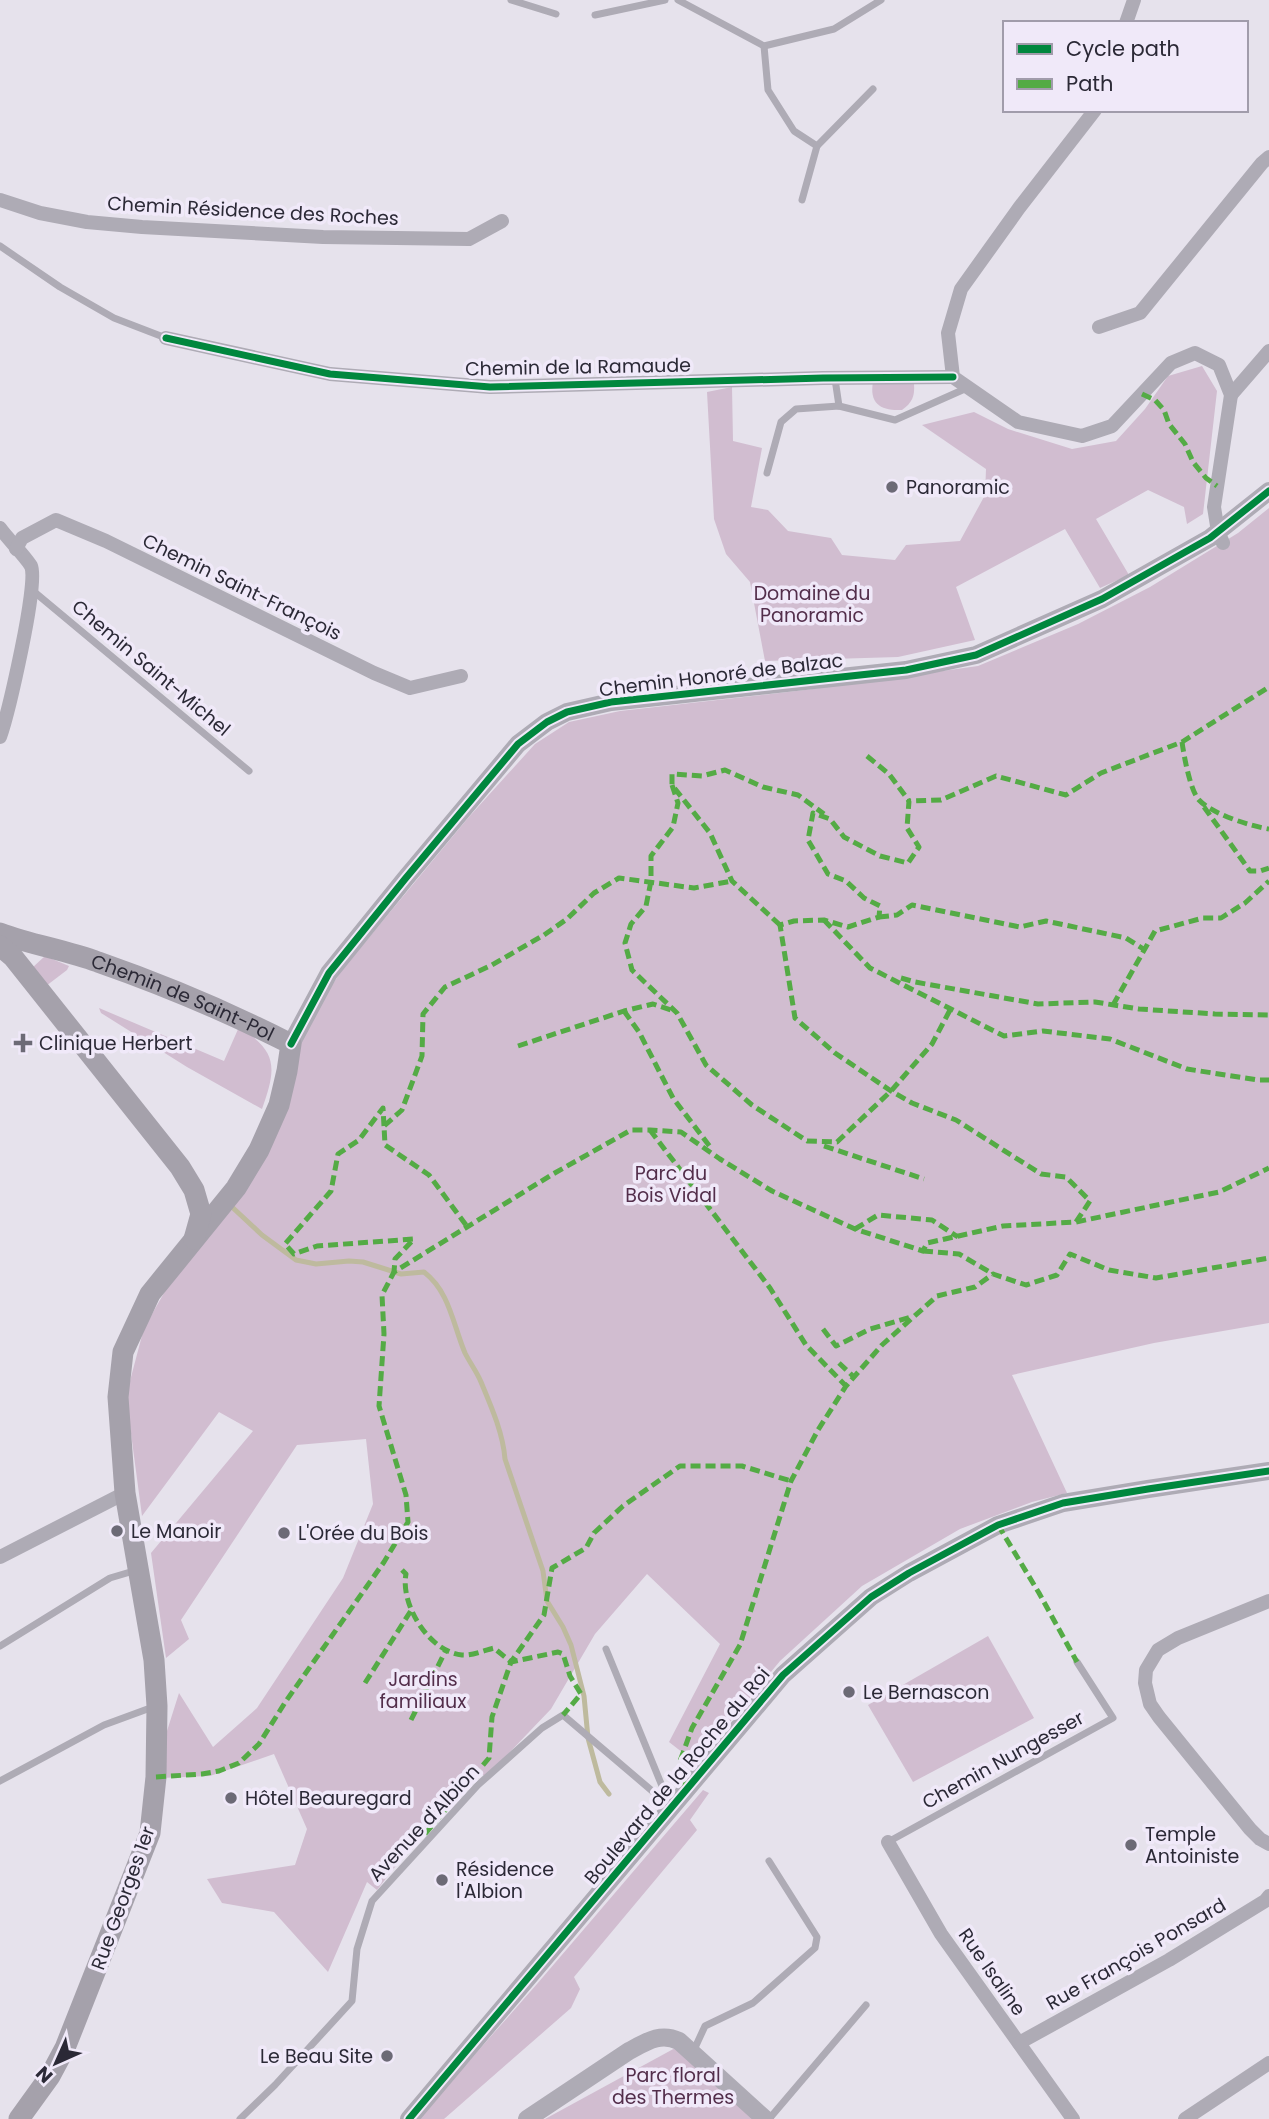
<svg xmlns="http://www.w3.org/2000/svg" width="1269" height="2119" font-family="Poppins,sans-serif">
  <rect width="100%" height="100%" fill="#e6e2ec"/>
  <g fill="#d1bdd0">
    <polygon points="1202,366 1217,391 1203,514 1187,524 1184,507 1148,490 1096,519 1129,575 1100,588 1065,529 956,587 975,640 898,657 765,661 750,582 726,554 714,519 707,392 732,387 733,441 762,448 751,507 768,510 788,531 831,538 842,555 895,560 906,545 960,541 985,495 986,469 922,425 974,412 1008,429 1072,449 1116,441 1145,409 1168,376"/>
    <path d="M873,382L914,384C915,396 912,403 902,410C881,411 869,404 873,382Z"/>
    <polygon points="1269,508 1269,1323 1154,1343 1012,1375 1067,1493 1032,1502 960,1529 862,1586 780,1661 696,1763 669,1742 720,1644 647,1574 595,1634 551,1709 486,1777 472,1768 377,1890 367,1882 328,1972 274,1912 222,1903 207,1879 295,1865 307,1829 274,1754 210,1776 161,1778 161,1750 179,1693 213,1747 257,1708 343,1578 373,1504 366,1439 297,1445 181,1620 189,1639 166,1658 151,1553 253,1431 219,1412 142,1516 126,1396 144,1328 176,1272 223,1214 315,1011 342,970 468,818 535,744 569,722 620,711 805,690 978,666 1078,624 1150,587 1238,533"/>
    <polygon points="45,956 69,966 67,970 46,986 32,968"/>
    <path d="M99,1008L224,1061L239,1027C279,1052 276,1069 262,1109L187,1067L101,1013Z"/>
    <polygon points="988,1636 1034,1718 913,1782 868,1705"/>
    <polygon points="703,1790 709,1793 690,1820 697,1830 574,1977 580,1989 571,2008 444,2119 418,2119 537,1984"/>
    <polygon points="677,2047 755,2119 545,2119"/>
  </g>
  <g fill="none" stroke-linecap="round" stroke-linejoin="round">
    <path stroke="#beba9e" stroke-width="5" d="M232,1207L262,1235L296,1260L316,1264L349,1261L363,1262L401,1274L424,1272C450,1292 453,1325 465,1353C470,1363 477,1372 481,1382C491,1406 503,1433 505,1459L543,1571L547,1601L563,1627L571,1645L584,1696L588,1738L600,1782L609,1794"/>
    <g stroke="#aeabb5" stroke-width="7">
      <polyline points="511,0 556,14"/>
      <polyline points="678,0 764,46 834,29 881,0"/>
      <polyline points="595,15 665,0"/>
      <polyline points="764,46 768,90 794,131 817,146 802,200"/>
      <polyline points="817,146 873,89"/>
      <polyline points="0,246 60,287 114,318 166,338"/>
      <polyline points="835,379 839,406"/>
      <polyline points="767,473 781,422 796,409 839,406 895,420 967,388"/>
      <polyline points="32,590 249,771"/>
      <polyline points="0,1646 110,1578 137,1570"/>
      <polyline points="606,1649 669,1803"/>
      <polyline points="0,1781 104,1725 153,1707"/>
      <polyline points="888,1842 1113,1718 1077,1662"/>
      <polyline points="693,2052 705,2026 753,2003 815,1948 817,1937 769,1861"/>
      <polyline points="240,2119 275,2085 352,2001 357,1949 372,1901 478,1785 542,1728 563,1715 671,1807"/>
      <polyline points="769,2119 866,2005"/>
    </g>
    <g stroke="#aeabb5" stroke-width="14">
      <polyline points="1126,23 1134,0"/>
      <polyline points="1095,110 1019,208 961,289 948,333 953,377 1018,422 1082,436 1112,426 1171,363 1195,353 1219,365 1231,395 1214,507 1218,532 1223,543"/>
      <polyline points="0,200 40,213 87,222 142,227 323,237 469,239 502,221"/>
      <polyline points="1099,327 1140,313 1262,163 1269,157"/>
      <polyline points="166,338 330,374 490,387 823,378 953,377"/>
      <polyline points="1231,395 1269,351"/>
      <path d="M0,528C7,538 26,557 31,566C39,583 8,714 0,737"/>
      <polyline points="16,549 22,538 56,520 106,541 374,673 410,688 461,676"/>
      <polyline points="0,1557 125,1493"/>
      <polyline points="1269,1601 1178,1638 1158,1650 1146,1670 1145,1683 1150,1704 1159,1717 1250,1829 1260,1839 1269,1844"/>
      <polyline points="888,1842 941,1934 1073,2119"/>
      <polyline points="1019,2043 1169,1960 1265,1901 1269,1896"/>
      <polyline points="1185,2119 1269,2063"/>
    </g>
    <g stroke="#aeabb5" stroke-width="18">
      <polyline points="291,1044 329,973 405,879 518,744 547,722 567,712 611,702 906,670 976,655 1102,599 1210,538 1269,491"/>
      <polyline points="409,2119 783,1675 871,1597 909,1573 998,1525 1063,1503 1148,1489 1269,1471"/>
      <path d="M527,2119L629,2051C646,2042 660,2032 679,2041L765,2119"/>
    </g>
    <g stroke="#a5a1ab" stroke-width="21">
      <path id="s1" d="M0,933C32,945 66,950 98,962C164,985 228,1012 291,1044L287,1071L279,1105L259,1150L236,1188L150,1294L123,1352L118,1397L125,1493L154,1660L157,1706L156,1777L150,1833L65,2048L50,2076L19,2119"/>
      <polyline points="0,946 13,957 180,1167 194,1190 201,1214 194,1239"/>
    </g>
    <g stroke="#54ab45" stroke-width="5" stroke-dasharray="10 5" stroke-linecap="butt">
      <polyline points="1142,394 1155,400 1164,410 1169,424 1185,444 1193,462 1206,478 1217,486"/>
      <path d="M1182,742C1184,756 1190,790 1199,800C1212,814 1250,826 1269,829"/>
      <polyline points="867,756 889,774 909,801"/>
      <polyline points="672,785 678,803 673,827 651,856 651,881 646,906 631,924 625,943 632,970 677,1013 706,1065 752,1105 807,1141 837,1142 891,1091 932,1044 950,1010"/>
      <polyline points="1204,807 1250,871 1260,871 1269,868"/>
      <polyline points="879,917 897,915 912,905 1020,927 1046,921 1126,938 1145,950"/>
      <polyline points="824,920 870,968 1004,1036 1043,1031 1110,1039 1187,1069 1258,1080 1269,1080"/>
      <polyline points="780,925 732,881 710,833 672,785 672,774 702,776 725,770 763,787 798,795 824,814"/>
      <polyline points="901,978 915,982 1038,1004 1095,1002 1139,1009 1215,1014 1269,1015"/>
      <polyline points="1113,1005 1155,931 1203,918 1221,918 1245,903 1269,881"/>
      <polyline points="624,1011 639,1032 673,1098 711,1148"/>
      <polyline points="518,1046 624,1011 653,1004 671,1010"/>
      <polyline points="384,1126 383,1108 359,1140 338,1154 331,1191 285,1244 294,1254 317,1246 414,1239 395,1259 394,1272"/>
      <polyline points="650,1130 770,1288 806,1345 846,1386"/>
      <polyline points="824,1146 924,1179"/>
      <polyline points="1076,1222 1090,1201 1066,1177 1041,1174 956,1120 912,1103 891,1091 835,1053 795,1018 780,925 794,921 824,920 848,927 879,917 880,906 864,898 846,881 828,874 808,840 813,813 830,819 844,837 880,856 908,863 919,847 907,828 909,801 941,800 996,776 1066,795 1101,773 1182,742 1269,687"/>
      <polyline points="466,1225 429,1175 385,1145 384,1126 402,1110 422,1056 423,1014 445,987 492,965 544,935 567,919 594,893 619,878 694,888 732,881"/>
      <polyline points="855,1229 878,1215 932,1220 958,1237"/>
      <polyline points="923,1251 959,1254 993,1274"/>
      <polyline points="823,1329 836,1346 870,1329 911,1317"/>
      <polyline points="839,1363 854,1377"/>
      <polyline points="998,1525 1039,1593 1077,1662"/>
      <path d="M402,1570L406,1574C400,1604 429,1652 462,1655C472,1656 485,1650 494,1648L511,1662L558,1652L563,1654L570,1676L581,1694L563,1715"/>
      <polyline points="365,1683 412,1609"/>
      <polyline points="411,1720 446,1650"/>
      <polyline points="156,1777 202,1774 219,1771 239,1763 259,1744 286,1701 384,1562 408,1522 406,1495 379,1406 384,1334 382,1295 394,1272 553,1174 631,1130 650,1130 681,1132 720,1159 772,1191 855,1229 923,1251 927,1243 1003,1226 1076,1222 1219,1192 1269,1168"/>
      <polyline points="686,1789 679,1764 692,1728 740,1645 791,1481 818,1430 846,1386 882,1345 937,1296 975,1287 993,1274 1026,1285 1057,1275 1070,1254 1109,1270 1156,1278 1269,1258"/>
      <polyline points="425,1834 489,1758 492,1717 511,1662 544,1615 552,1568 586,1548 594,1533 623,1506 680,1466 742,1466 791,1481"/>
    </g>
    <g stroke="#f0e9f9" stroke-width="11">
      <g id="cycleway">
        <polyline points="166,338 330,374 490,387 823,378 953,377"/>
        <polyline points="291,1044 329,973 405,879 518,744 547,722 567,712 611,702 906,670 976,655 1102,599 1210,538 1269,491"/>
        <polyline points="409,2119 783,1675 871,1597 909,1573 998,1525 1063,1503 1148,1489 1269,1471"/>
      </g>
    </g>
    <use href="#cycleway" stroke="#00873e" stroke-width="7"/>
  </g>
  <g fill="#6c6a76" stroke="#f0e9f9" stroke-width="2.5">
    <circle cx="892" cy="487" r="7"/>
    <path d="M19.5 1032.5h7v7h7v7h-7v7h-7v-7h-7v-7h7z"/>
    <circle cx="117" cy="1531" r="7"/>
    <circle cx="284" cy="1533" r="7"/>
    <circle cx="849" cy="1692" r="7"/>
    <circle cx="231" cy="1798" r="7"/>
    <circle cx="1131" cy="1845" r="7"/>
    <circle cx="442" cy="1880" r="7"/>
    <circle cx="387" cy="2056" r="7"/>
  </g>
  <g text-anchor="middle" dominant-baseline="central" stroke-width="7" stroke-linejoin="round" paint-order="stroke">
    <g font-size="19" fill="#2b2936" stroke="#f0e9f9">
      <text transform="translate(253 211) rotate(3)">Chemin Résidence des Roches</text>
      <text transform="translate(578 367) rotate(-1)">Chemin de la Ramaude</text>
      <text transform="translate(242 587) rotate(26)">Chemin Saint-François</text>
      <text transform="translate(151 668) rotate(40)">Chemin Saint-Michel</text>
      <text transform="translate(721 675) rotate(-7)">Chemin Honoré de Balzac</text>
      <text stroke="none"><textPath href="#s1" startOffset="194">Chemin de Saint-Pol</textPath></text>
      <text transform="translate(1003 1760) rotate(-29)">Chemin Nungesser</text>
      <text transform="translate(677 1776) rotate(-50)">Boulevard de la Roche du Roi</text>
      <text transform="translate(424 1823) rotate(-47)">Avenue d'Albion</text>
      <text transform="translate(123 1898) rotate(-70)">Rue Georges 1er</text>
      <text transform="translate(1136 1954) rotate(-30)">Rue François Ponsard</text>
      <text transform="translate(992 1972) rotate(55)">Rue Isaline</text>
    </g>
    <g font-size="19" fill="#2b2936" stroke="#f0e9f9" text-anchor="start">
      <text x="906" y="487">Panoramic</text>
      <text x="39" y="1043">Clinique Herbert</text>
      <text x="131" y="1531">Le Manoir</text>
      <text x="298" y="1533">L'Orée du Bois</text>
      <text x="863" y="1692">Le Bernascon</text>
      <text x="245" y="1798">Hôtel Beauregard</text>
      <text x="1145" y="1834">Temple<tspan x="1145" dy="22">Antoiniste</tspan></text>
      <text x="456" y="1869">Résidence<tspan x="456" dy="22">l'Albion</tspan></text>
      <text x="373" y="2056" text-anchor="end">Le Beau Site</text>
    </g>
    <g font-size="19" fill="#532e4b" stroke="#f0e9f9">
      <text x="812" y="593">Domaine du<tspan x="812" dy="22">Panoramic</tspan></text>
      <text x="671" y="1173">Parc du<tspan x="671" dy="22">Bois Vidal</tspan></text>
      <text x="423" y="1679">Jardins<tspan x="423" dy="22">familiaux</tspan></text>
      <text x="673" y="2075">Parc floral<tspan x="673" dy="22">des Thermes</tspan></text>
    </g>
  </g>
  <rect x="1003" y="21" width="245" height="91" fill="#f0e9f9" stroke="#a19cab" stroke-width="2"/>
  <rect x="1017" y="44" width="35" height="10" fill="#00873e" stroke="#a19cab" stroke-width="2"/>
  <text x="1066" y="56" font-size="21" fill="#2b2936">Cycle path</text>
  <rect x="1017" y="79" width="35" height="10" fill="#54ab45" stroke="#a19cab" stroke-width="2"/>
  <text x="1066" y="91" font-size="21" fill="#2b2936">Path</text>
  <g transform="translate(56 2063) rotate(225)" stroke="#f0e9f9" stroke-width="5" paint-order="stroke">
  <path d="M0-5L12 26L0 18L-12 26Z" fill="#2b2936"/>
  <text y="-10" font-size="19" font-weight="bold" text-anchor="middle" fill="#2b2936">N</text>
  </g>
</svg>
